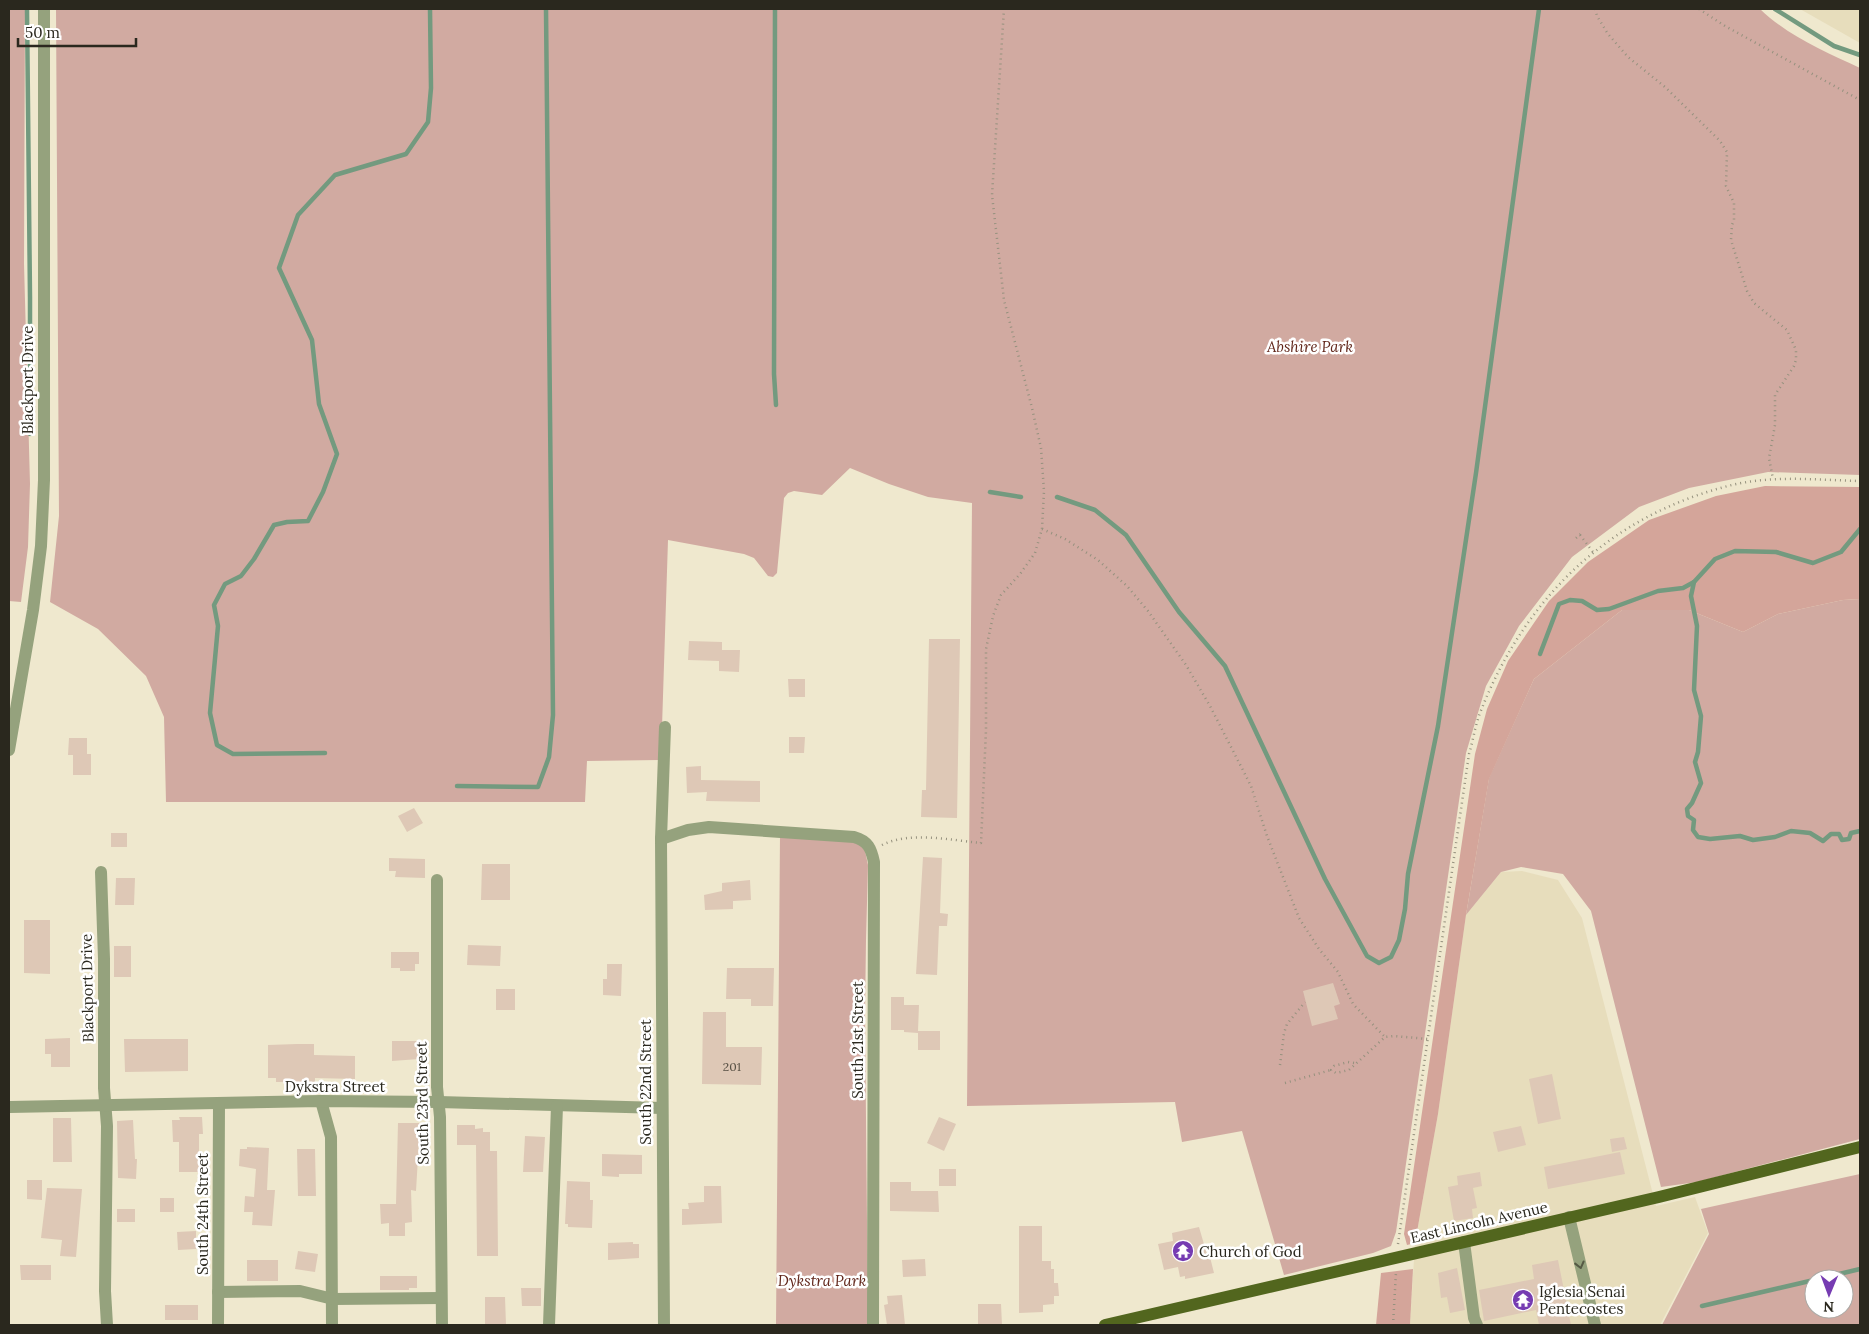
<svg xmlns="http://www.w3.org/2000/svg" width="1869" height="1334" font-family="Lora,serif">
  <rect width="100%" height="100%" fill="#efe8ce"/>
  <g fill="#e7ddbc">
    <polygon points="1800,9 1860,9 1860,43"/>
    <polygon points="1522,871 1558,880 1582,918 1656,1206 1695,1197 1708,1233 1660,1325 1410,1325 1415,1243 1438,1114 1466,915 1501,872"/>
  </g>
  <g fill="#d1aaa1" fill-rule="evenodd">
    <polygon points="9,9 25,9 24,264 30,484 28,547 21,602 9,601"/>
    <path d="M56,9H1760C1788,36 1825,52 1860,68V475L1768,472L1689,488L1639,507L1572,557L1519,626L1486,686L1466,753L1396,1232L1391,1246L1373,1253L1284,1275L1242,1131L1182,1142L1175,1102L967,1106L972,503L928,497L889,484L850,468L822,495L794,491L788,493L784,498L777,573L773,577L768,576L754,558L744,554L668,540L662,727L659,760L587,761L585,802H166L164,717L146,676L98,629L50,602L59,516Z"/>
    <polygon points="1860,599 1860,1139 1697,1182 1661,1187 1591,911 1563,874 1521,867 1501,872 1466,915 1489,778 1534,679 1622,610 1689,610 1743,632 1778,614 1843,600"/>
    <polygon points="780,836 853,842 864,846 868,865 866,940 865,1014 868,1325 776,1325"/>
    <path d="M1860,1174V1325H1662L1709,1234L1701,1209ZM1814,1279H1844V1309H1814Z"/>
  </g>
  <g fill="#d4a59a">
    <polygon points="1765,486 1860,487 1860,599 1843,600 1778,614 1743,632 1689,610 1622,610 1534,679 1489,779 1466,915 1438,1114 1415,1243 1407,1245 1404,1234 1475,754 1487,709 1508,661 1549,601 1588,562 1649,520 1716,496"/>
    <polygon points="1413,1269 1410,1325 1376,1325 1381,1273"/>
  </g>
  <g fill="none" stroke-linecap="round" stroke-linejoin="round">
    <g stroke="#739a7f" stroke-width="4.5">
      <polyline points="27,9 30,297 30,434"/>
      <polyline points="775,9 774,374 776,405"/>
      <polyline points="1775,9 1834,46 1860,55"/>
      <polyline points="990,492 1021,497"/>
      <polyline points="1057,497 1095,510 1126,535 1179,612 1225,666 1325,879 1367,956 1379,963 1391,957 1399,940 1405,909 1408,874 1438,726 1476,473 1539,9"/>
      <polyline points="1860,529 1841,552 1813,563 1776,552 1735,551 1715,559 1694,582 1691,596 1697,626 1694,690 1701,716 1698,752 1695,762 1701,783 1692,803 1687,809 1688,816 1694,820 1693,830 1698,837 1710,839 1740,836 1753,840 1775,837 1791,831 1810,833 1823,841 1831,834 1839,834 1842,840 1849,839 1851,833 1860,831"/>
      <polyline points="1540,654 1559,604 1570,600 1582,601 1597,610 1609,609 1658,591 1683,588 1694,582"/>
      <polyline points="325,753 233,754 217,745 210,713 218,626 214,605 225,584 241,576 254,559 274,525 287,522 308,521 323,492 337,454 319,404 312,340 279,268 298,215 335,175 406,154 428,122 431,88 430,9"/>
      <polyline points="457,786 538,787 549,757 553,715 546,9"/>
      <polyline points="1818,1279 1860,1269"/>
      <polyline points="1702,1306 1814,1280"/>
    </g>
  </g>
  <g fill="#dec8b6">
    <polygon points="929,639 960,639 957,818 921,817 922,790 926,790"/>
    <polygon points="689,641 722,642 722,650 740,650 739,672 719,671 719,661 688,660"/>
    <polygon points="788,679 805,679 805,697 789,697"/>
    <polygon points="789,737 805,737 804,753 789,753"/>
    <polygon points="69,738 87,738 87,754 91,754 91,775 73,775 73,755 68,755"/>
    <polygon points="701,766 701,780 760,781 760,802 706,801 707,792 687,793 686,767"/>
    <polygon points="414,808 423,823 407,832 398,816"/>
    <rect x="111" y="833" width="16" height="14"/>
    <polygon points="923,857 942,858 940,913 948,914 947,926 939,926 937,975 916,974"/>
    <polygon points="389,858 425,859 425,878 395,877 396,871 389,871"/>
    <polygon points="482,864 510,864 510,900 481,900"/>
    <polygon points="116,878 135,878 134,905 115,905"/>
    <polygon points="750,880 751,900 733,901 733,909 705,910 704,895 722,891 722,883"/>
    <polygon points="24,920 50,920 50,974 24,973"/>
    <polygon points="468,945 501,946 500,966 467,965"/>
    <rect x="114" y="946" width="17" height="31"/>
    <polygon points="391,952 419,952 419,964 415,964 415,971 400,971 400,968 391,968"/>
    <polygon points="607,964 622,964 621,996 603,995 603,979 607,979"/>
    <polygon points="727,968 774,968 773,1006 751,1006 751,999 726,999"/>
    <polygon points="1333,983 1340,1004 1334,1006 1338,1019 1312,1026 1303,991"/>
    <rect x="496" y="989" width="19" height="21"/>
    <polygon points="891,997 904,997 904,1005 919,1005 918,1031 940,1031 940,1050 918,1050 918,1033 904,1032 904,1030 891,1030"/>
    <polygon points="703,1012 726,1012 726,1047 762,1047 761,1085 702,1084"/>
    <polygon points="70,1038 70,1067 51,1067 51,1054 45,1054 45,1039"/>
    <polygon points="124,1039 188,1039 188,1071 125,1072"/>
    <polygon points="392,1041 419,1041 419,1059 392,1061"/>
    <polygon points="297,1044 314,1044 314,1055 355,1056 355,1079 315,1078 315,1082 276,1082 276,1078 268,1078 268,1045"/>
    <polygon points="1552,1074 1561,1119 1538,1124 1529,1079"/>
    <polygon points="179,1117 202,1117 203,1134 199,1134 199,1172 179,1172 179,1142 173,1142 172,1120 180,1120"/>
    <polygon points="939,1117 956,1124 944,1151 927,1143"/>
    <polygon points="53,1118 71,1118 72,1162 53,1162"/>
    <polygon points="133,1120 135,1159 137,1159 136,1179 118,1178 117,1121"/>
    <polygon points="398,1123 423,1123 423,1141 419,1141 416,1191 411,1190 412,1222 405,1223 405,1236 389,1236 389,1223 381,1224 380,1204 396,1204"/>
    <polygon points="457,1125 475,1125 475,1129 483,1128 483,1132 490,1132 490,1151 497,1151 498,1256 477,1256 476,1145 457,1145"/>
    <polygon points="1521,1126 1526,1145 1498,1152 1493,1132"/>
    <polygon points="525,1136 545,1137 543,1172 523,1172"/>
    <polygon points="1624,1137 1627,1149 1612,1152 1610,1139"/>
    <polygon points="247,1147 269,1148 267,1190 275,1190 272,1226 252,1225 253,1212 244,1212 245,1196 254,1197 256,1169 239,1166 240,1149 247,1149"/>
    <polygon points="297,1149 315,1149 316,1196 298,1196"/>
    <polygon points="1620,1152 1625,1174 1548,1189 1544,1167"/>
    <polygon points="602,1154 642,1155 642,1174 619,1174 619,1177 602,1176"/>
    <rect x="939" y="1169" width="17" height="17"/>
    <polygon points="1480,1172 1482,1186 1473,1188 1477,1208 1472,1209 1473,1218 1454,1221 1448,1187 1458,1185 1457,1176"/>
    <polygon points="27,1180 42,1180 42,1200 27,1199"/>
    <polygon points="567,1181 590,1182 590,1200 593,1200 592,1228 568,1227 568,1224 565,1224"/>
    <polygon points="890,1182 911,1182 911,1191 938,1191 939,1212 890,1211"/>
    <polygon points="704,1186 721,1186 722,1223 682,1225 682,1209 689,1209 688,1203 704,1202"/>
    <polygon points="47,1188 82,1189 76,1257 60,1256 62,1240 41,1238"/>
    <rect x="160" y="1198" width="14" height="14"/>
    <rect x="117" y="1209" width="18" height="13"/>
    <polygon points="1019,1226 1042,1226 1042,1261 1051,1261 1051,1269 1054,1269 1054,1283 1058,1283 1059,1296 1054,1296 1054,1304 1043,1305 1043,1312 1019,1313"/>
    <polygon points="1199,1227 1208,1258 1210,1257 1214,1273 1185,1279 1185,1276 1180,1277 1178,1267 1164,1270 1158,1244 1173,1241 1172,1233"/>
    <polygon points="196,1231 196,1249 178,1250 177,1232"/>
    <polygon points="633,1242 633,1244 639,1244 639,1258 608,1260 608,1243"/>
    <polygon points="298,1251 318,1254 315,1272 295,1269"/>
    <polygon points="925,1259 926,1276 903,1277 902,1260"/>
    <rect x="247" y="1260" width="31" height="21"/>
    <polygon points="1558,1260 1571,1325 1539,1325 1536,1310 1484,1321 1479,1290 1534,1279 1532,1265"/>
    <polygon points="20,1265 51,1265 51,1280 21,1280"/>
    <polygon points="1457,1268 1465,1310 1450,1313 1447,1297 1441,1298 1438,1273"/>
    <polygon points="380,1276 417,1276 417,1288 409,1288 409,1290 380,1290"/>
    <polygon points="521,1288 541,1288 541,1306 522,1306"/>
    <polygon points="902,1295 905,1325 887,1325 884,1305 888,1304 887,1296"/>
    <polygon points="485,1297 505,1297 506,1325 485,1325"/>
    <polygon points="978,1304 1001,1304 1002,1325 978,1325"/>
    <rect x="165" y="1305" width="33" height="15"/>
  </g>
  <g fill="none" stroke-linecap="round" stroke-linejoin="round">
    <g stroke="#95917e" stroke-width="2.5" stroke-dasharray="1 4" stroke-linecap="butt">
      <polyline points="1595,9 1597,16 1608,34 1628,57 1665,87 1720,141 1727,152 1726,186 1734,203 1734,220 1732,225 1731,240 1747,291 1754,303 1787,330 1796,350 1796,360 1794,366 1775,395 1775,425 1769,458 1773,479"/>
      <polyline points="1699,9 1725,26 1860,100"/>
      <polyline points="1042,529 1065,539 1098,560 1127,586 1148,611 1186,665 1210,706 1251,786 1267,836 1299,918 1319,949 1338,972 1353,1004 1385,1037"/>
      <polyline points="1580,535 1593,552"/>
      <polyline points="1576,538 1583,532"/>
      <path d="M882,845C910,831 950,840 981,843L986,730V649L993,616L1001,595L1020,574L1035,553L1042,529L1044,491L1041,448L1032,408L1004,300L992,195L1004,9"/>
      <polyline points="1354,1063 1348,1062 1334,1066 1331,1070 1336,1073 1349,1070 1385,1037 1394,1036 1428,1039"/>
      <polyline points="1280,1065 1284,1033 1287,1024 1305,1002"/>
      <polyline points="1285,1083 1331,1070"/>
      <path d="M1398,1244L1469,754C1473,741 1475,726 1480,713C1525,597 1610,515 1732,485C1774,475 1818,480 1860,481"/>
      <polyline points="1393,1325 1396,1272"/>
    </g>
    <g stroke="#95a27d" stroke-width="12">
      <polyline points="9,750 33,610 41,546 44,480 44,9"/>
      <polyline points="661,839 665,727"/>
      <polyline points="101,872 104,959 104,1088 107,1126 105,1291 107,1325"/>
      <polyline points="437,880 437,1087 440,1117 442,1325"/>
      <polyline points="321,1101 331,1137 332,1325"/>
      <polyline points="9,1107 321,1101 439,1102 662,1108"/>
      <polyline points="1569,1217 1595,1325"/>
      <polyline points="1464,1242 1474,1318 1477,1325"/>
      <polyline points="218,1292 300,1291 333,1299 441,1298"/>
      <polyline points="218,1325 219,1104"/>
      <polyline points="549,1325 557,1106"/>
      <path d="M664,1325L661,839L688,830L709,827L854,837C868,841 871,848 874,862L873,1325"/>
    </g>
    <polyline stroke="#52661e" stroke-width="12" points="1105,1325 1659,1197 1860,1147"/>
  </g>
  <defs><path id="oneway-chevron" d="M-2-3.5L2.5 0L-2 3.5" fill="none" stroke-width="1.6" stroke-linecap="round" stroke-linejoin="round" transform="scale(1.25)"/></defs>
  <use stroke="#555944" href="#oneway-chevron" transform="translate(1580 1265) rotate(76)"/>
  <defs>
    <g id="temple-disc" transform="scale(1.125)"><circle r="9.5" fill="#763cb2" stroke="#fff"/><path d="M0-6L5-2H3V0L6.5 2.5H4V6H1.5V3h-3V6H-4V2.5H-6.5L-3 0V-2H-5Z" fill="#fff"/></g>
  </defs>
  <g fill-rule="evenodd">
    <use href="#temple-disc" x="1183" y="1251"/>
    <use href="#temple-disc" x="1523" y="1300"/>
  </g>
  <g text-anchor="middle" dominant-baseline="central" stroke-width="5" stroke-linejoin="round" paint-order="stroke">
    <g font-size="12" fill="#575044">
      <text x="732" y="1066">201</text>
    </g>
    <g font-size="15" font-style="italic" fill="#61261a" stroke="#fff">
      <text x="1310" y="346">Abshire Park</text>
      <text x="822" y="1280">Dykstra Park</text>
    </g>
    <g font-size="15" fill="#2a281e" stroke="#fff">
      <text transform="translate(27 380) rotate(-90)">Blackport Drive</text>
      <text transform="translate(87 988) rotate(-91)">Blackport Drive</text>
      <text transform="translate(857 1040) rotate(-90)">South 21st Street</text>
      <text transform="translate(645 1082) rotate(-90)">South 22nd Street</text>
      <text x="335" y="1086">Dykstra Street</text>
      <text transform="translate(422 1103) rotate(-91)">South 23rd Street</text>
      <text transform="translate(202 1214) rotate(-90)">South 24th Street</text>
      <text transform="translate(1479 1222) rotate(-13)">East Lincoln Avenue</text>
    </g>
    <g font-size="15" fill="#2a281e" stroke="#fff" text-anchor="start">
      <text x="1199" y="1251">Church of God</text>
      <text x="1539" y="1291">Iglesia Senai<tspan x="1539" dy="17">Pentecostes</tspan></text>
    </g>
  </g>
  <rect width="1869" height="1334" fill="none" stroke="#2a281e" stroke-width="20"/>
  <g transform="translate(1829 1294) rotate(181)"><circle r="24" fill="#ffffff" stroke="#aaa9a5"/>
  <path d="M0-4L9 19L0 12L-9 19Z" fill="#763cb2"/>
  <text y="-8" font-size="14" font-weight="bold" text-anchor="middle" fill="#2a281e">N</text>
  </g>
  <path d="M18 38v8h118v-8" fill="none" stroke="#2a281e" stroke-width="2.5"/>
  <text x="25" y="38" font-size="15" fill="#2a281e" stroke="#ffffff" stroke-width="4" paint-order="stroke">50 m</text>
</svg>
